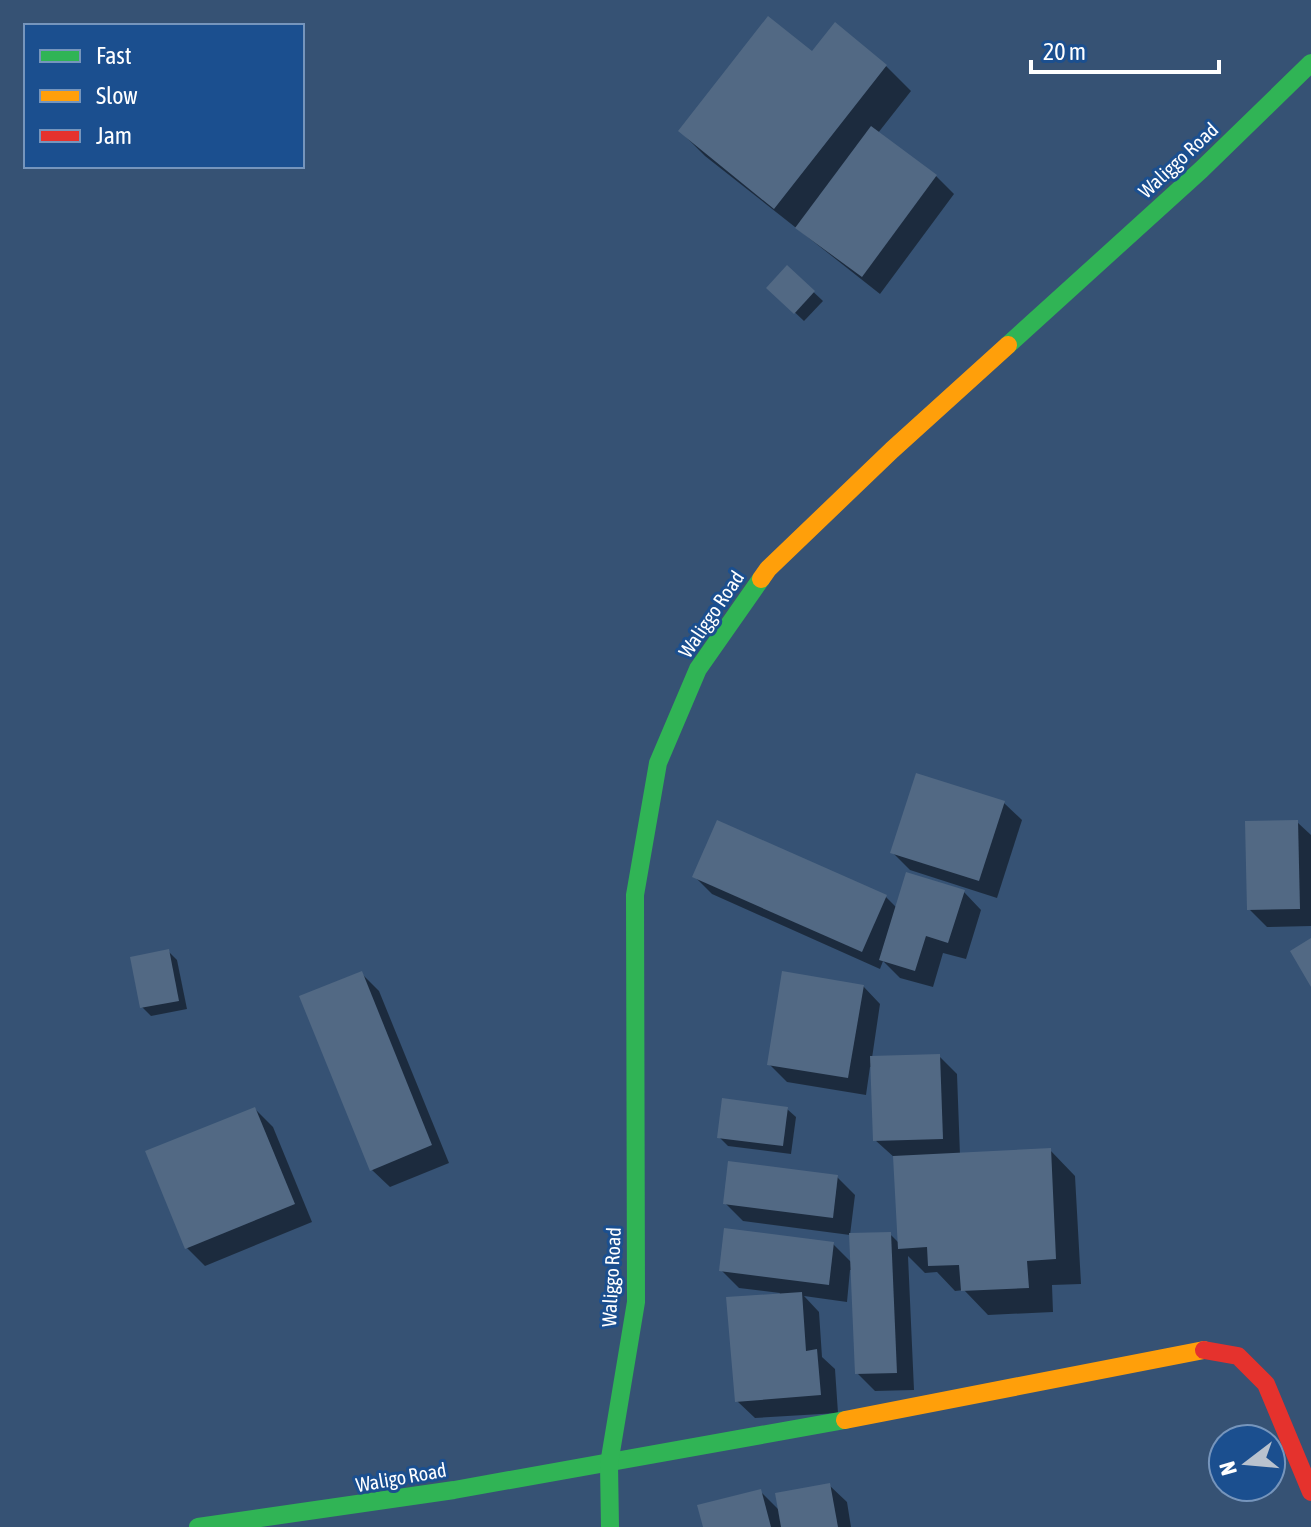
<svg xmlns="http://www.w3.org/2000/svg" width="1311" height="1527" font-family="'Asap Condensed',sans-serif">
  <rect width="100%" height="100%" fill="#365274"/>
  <g fill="#0007">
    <polygon points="812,54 886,66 911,91 878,133 936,176 954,194 880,294 705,156 680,131"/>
    <polygon points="788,268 823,301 804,321 769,288"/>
    <polygon points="1004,803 1022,820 997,898 910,870 892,852"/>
    <polygon points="1297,822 1311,835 1311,926 1267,927 1249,909"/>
    <polygon points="694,876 886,897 897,908 964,892 981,910 966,959 943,953 933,987 900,978 883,961 880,969 712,894"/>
    <polygon points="168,951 177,960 187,1009 151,1016 142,1007"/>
    <polygon points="361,973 379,991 449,1163 390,1187 372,1170"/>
    <polygon points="863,986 880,1004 872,1058 939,1056 957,1074 960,1155 1050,1150 1075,1176 1081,1284 1052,1285 1053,1312 988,1315 964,1290 955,1291 937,1272 925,1273 908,1256 914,1390 875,1391 857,1373 853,1270 850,1270 847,1302 804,1296 819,1312 822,1357 835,1369 838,1413 755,1418 737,1401 780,1293 739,1288 721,1270 833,1244 852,1263 890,1234 900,1244 895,1158 875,1140 872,1067 870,1067 866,1095 787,1082 769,1064"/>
    <polygon points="255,1109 273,1127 312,1222 205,1266 187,1248"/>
    <polygon points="787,1109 796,1117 791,1154 728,1146 719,1137"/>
    <polygon points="837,1177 855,1195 850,1235 743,1221 725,1203"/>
    <polygon points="829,1485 847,1502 851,1527 705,1527 760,1491 781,1512"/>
  </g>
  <g fill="#526984">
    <polygon points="768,16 812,51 835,22 887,65 774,209 678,131"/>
    <polygon points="871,126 937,175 862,277 795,228"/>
    <polygon points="787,265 815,291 794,314 766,288"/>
    <polygon points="916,773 1005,801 979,881 890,853"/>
    <polygon points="717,820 887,895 862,952 692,877"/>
    <polygon points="1298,820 1300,909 1247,910 1245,821"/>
    <polygon points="906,872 965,890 948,943 926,936 915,971 879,960"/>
    <polygon points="1311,938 1311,987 1290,951"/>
    <polygon points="169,949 179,1001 140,1008 130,957"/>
    <polygon points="362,971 432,1145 370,1171 299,996"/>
    <polygon points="782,971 864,985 848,1078 767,1065"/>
    <polygon points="940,1054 943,1139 873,1141 870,1056"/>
    <polygon points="722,1098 788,1107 783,1146 717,1138"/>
    <polygon points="255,1107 295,1204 185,1249 145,1151"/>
    <polygon points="1051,1148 1056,1259 1027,1261 1029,1288 961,1291 959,1265 928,1266 927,1247 898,1249 893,1156"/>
    <polygon points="728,1161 838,1175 833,1218 723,1204"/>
    <polygon points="724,1228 834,1242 829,1285 719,1271"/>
    <polygon points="891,1232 897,1373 855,1374 849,1233"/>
    <polygon points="802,1292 806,1351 817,1349 821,1395 735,1402 726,1297"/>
    <polygon points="830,1483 838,1527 781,1527 775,1493"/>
    <polygon points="761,1489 771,1527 703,1527 697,1505"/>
  </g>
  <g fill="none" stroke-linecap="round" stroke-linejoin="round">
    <g stroke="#30b455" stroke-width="18">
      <polyline points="1008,345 1201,170 1311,63"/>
      <polyline points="198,1527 454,1490 845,1420"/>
      <polyline points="610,1527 609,1464 636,1302 635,895 658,763 698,669 761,579"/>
    </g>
    <g stroke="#ff9f0a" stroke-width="18">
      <polyline points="761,579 768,569 892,450 1008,345"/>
      <polyline points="845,1420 1204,1350"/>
    </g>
    <polyline stroke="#e5322d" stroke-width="18" points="1204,1350 1238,1356 1266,1384 1311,1492"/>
  </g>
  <g text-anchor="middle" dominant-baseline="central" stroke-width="6" stroke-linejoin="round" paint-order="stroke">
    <g font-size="20" fill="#fff" stroke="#1b4f8f">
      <text transform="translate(1178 160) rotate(-43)">Waliggo Road</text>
      <text transform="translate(711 614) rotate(-56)">Waliggo Road</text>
      <text transform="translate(611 1277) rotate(-87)">Waliggo Road</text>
      <text transform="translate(401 1477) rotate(-10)">Waligo Road</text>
    </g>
  </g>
  <rect x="24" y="24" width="280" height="144" fill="#1b4f8f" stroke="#7695bc" stroke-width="2"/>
  <rect x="40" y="50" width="40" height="12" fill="#30b455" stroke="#7695bc" stroke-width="2"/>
  <text x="96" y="64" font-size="24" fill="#ffffff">Fast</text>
  <rect x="40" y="90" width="40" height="12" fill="#ff9f0a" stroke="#7695bc" stroke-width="2"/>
  <text x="96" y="104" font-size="24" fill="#ffffff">Slow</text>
  <rect x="40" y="130" width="40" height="12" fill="#e5322d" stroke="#7695bc" stroke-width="2"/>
  <text x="96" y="144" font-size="24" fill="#ffffff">Jam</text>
  <g transform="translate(1247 1463) rotate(254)"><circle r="38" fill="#1b4f8f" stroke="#7695bc" stroke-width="2"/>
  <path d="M0-6L14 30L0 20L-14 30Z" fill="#b9c2ce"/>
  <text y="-12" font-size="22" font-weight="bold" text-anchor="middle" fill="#ffffff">N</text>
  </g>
  <path d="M1031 60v12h188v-12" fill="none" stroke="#ffffff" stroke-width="4"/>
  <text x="1043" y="60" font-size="24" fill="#ffffff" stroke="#1b4f8f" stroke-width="6" paint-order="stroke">20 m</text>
</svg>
